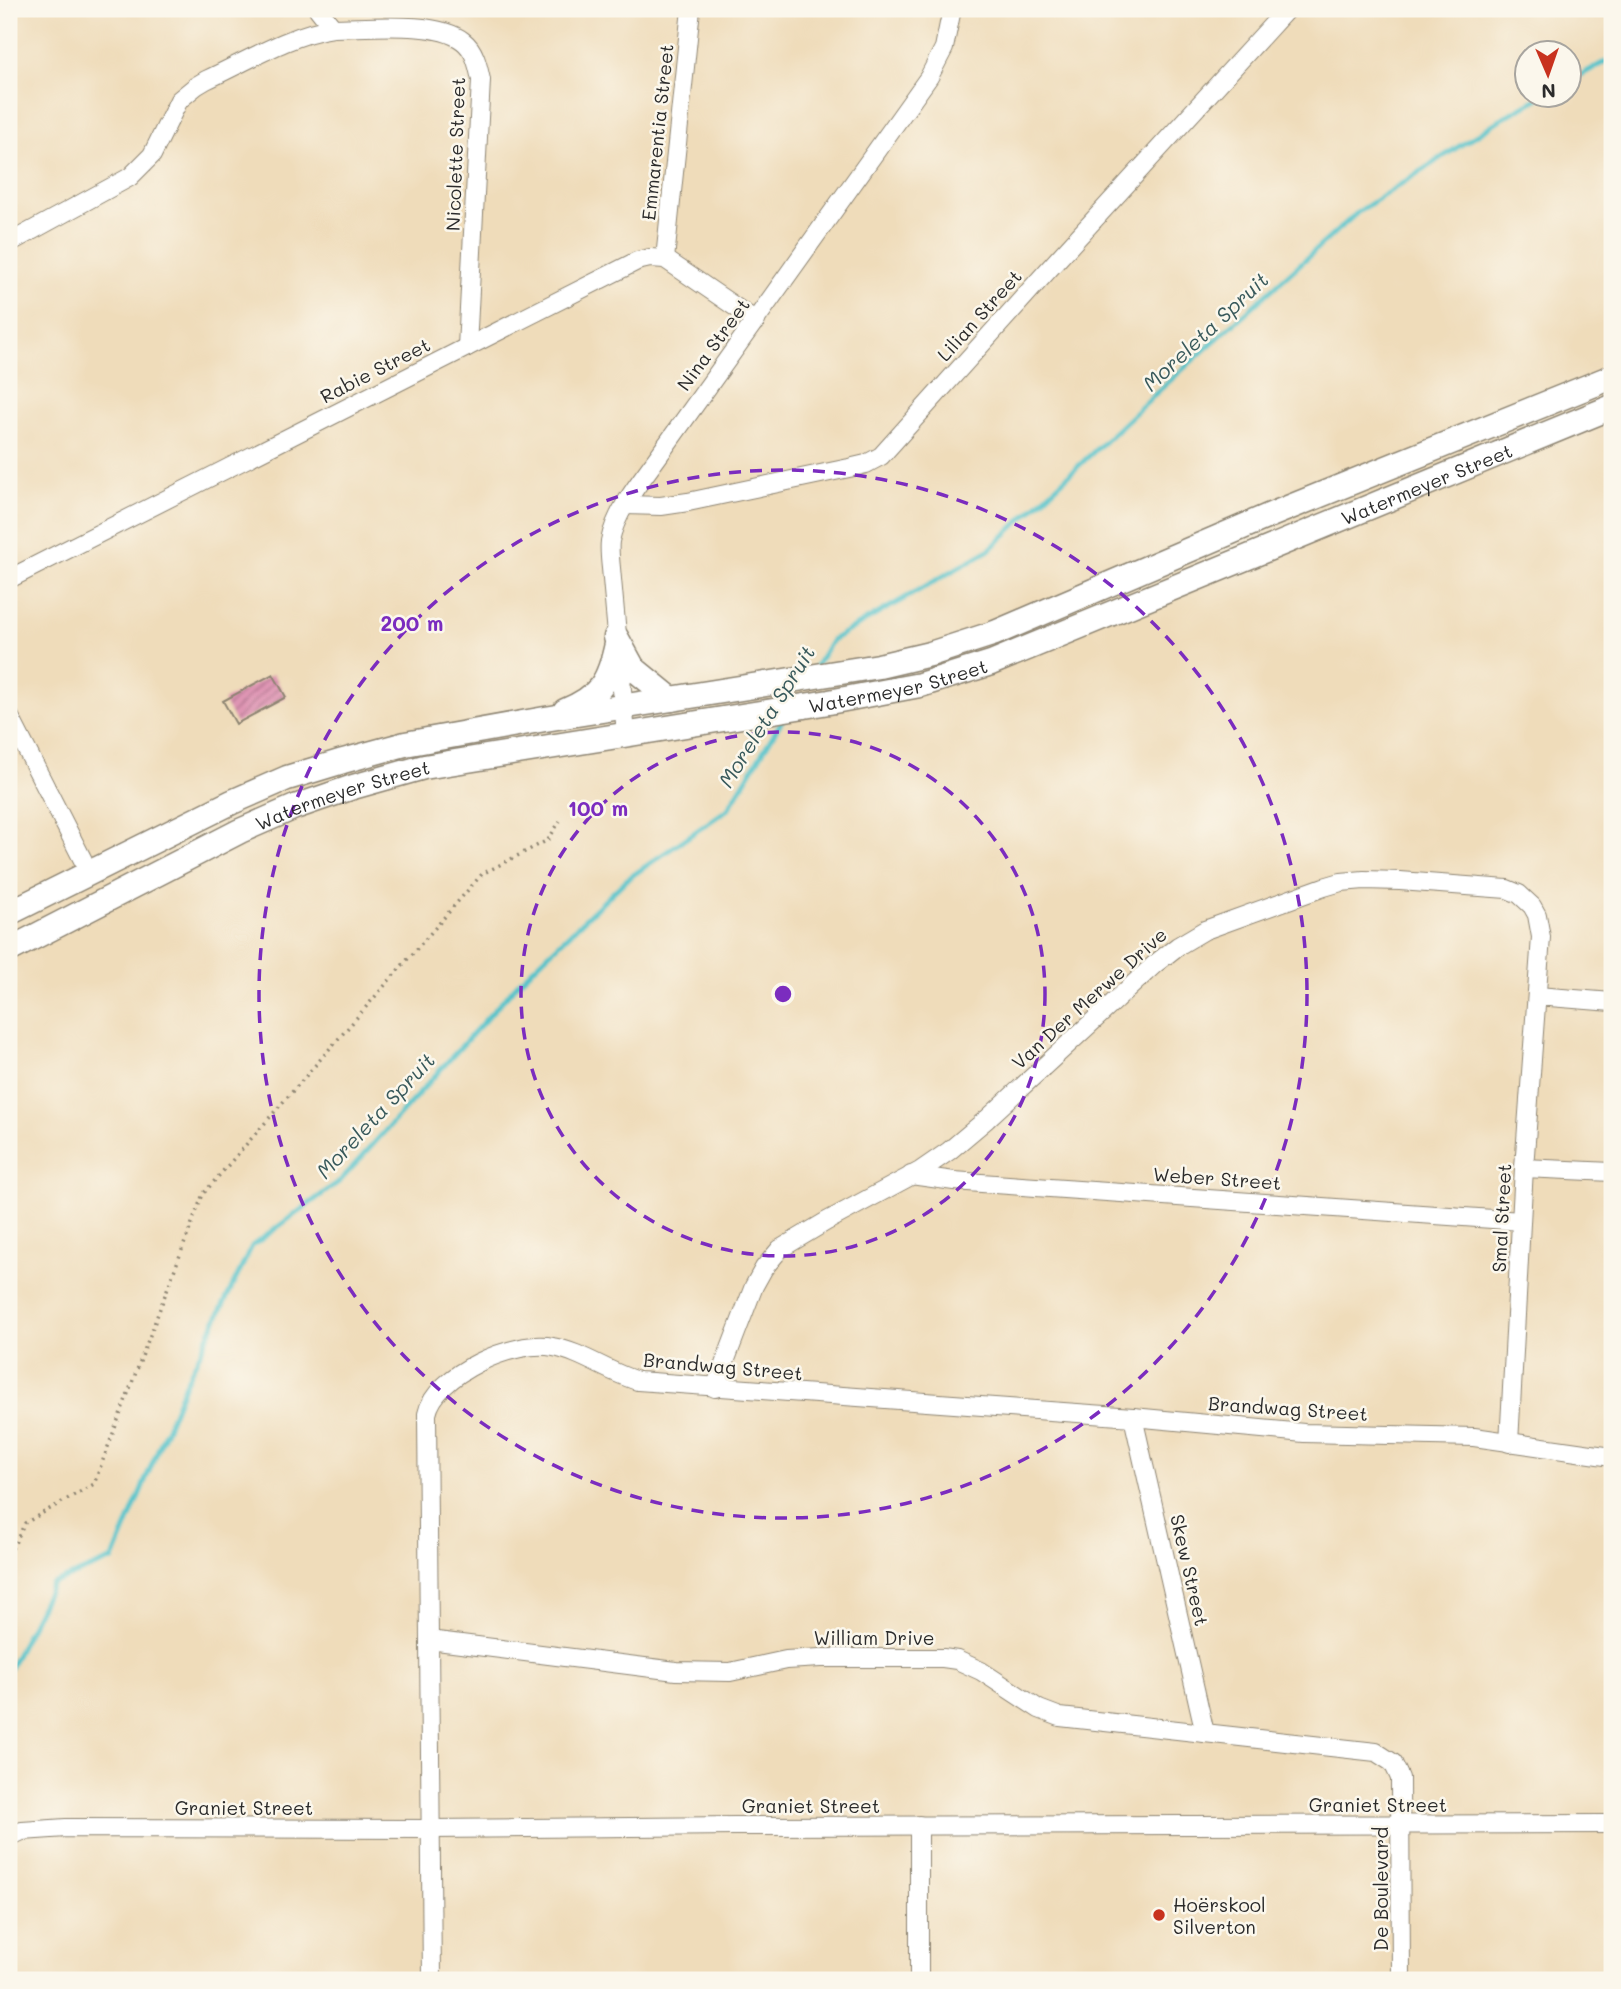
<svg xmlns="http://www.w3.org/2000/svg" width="1621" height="1989" font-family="Mali,sans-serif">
  <defs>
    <pattern id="building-hatch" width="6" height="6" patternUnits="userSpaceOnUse" patternTransform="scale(1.75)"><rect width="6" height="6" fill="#df95b4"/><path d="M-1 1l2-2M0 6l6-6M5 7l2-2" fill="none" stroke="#b57a93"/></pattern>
  </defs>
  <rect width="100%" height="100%" fill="#fbf7ec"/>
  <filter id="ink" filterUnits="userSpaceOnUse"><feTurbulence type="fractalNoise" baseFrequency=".0143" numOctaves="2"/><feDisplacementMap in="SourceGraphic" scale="14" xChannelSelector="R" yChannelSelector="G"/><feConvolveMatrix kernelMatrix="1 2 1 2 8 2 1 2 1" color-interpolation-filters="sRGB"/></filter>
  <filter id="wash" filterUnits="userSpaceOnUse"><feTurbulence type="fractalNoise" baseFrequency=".00686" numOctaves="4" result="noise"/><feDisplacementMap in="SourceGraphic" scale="28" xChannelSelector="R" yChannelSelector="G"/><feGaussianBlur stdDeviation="1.57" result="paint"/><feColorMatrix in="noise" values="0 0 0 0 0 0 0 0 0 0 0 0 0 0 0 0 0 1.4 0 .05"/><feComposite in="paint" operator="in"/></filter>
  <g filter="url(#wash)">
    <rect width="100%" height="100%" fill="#efdcba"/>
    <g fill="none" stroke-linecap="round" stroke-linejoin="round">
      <g stroke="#55c3ca" stroke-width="5">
        <polyline points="1568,82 1612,58"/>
        <polyline points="813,670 832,640 989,550 1153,396 1358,212 1504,117 1546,94"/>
        <polyline points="9,1670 52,1584 113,1559 184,1386 252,1246 340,1181 522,979 626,880 728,809 784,717"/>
      </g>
    </g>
    <g id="blocks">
      <polygon fill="url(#building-hatch)" points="273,674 286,697 236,724 223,701"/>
    </g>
  </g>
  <g filter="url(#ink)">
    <use href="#blocks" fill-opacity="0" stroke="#8d8472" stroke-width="2"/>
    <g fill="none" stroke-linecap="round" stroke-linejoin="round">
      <g stroke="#8d8472" stroke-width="20">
        <g id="street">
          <polyline points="318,9 333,28"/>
          <path d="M9,243L130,177L152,155L179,100L196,86L206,80C243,63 293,33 333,28C367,28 436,20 463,41C475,50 478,66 481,80L467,347"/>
          <polyline points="665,259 691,9"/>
          <polyline points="625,505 661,506 688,502 849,468 866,464 881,456 1059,258 1287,9"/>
          <polyline points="9,579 637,261 650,258 665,259 756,321"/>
          <polyline points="9,715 89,872"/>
          <path d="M626,734L611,568C610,559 609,549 610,541C616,509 644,477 662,451L929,77L944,48L952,9"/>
          <polyline points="1537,996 1612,1002"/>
          <polyline points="1524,1168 1612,1172"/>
          <polyline points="911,1175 954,1181 1050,1188 1521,1221"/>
          <polyline points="715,1388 754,1286 764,1268 780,1249 827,1221 920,1171 949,1151 987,1119 1155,964 1178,946 1205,930 1324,887 1341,882 1364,880 1400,881 1507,889 1519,894 1532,906 1537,915 1541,937 1524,1168 1509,1443"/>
          <polyline points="1133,1417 1205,1733"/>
          <polyline points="429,1640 676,1671 730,1672 786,1660 820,1658 943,1658 957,1660 981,1671 1039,1709 1060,1717 1376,1752 1393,1763 1400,1778 1401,1980"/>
          <polyline points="9,1837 22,1831 66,1828 430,1829 735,1826 1612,1824"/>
          <path d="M432,1980L427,1414C435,1374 515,1339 553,1347C582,1352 609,1373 638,1381L1133,1417L1304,1433L1474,1437L1612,1457"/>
          <polyline points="919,1980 919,1825"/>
        </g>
      </g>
      <g stroke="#8d8472" stroke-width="27">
        <g id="secondary">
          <polyline points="616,637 633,668 671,699"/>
          <path d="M565,711C601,696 609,681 617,644"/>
          <polyline points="9,913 232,802 287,778 343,761 405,744 545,719 879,666 930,654 995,633 1273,514 1612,377"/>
          <path id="s1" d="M9,950L240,831L295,807L353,787L424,767L829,702L920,685L991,663L1612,407"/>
        </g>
      </g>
      <polyline stroke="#8d8472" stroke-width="3.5" stroke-dasharray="2 5" stroke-linecap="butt" points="9,1555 25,1523 94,1484 203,1194 482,874 548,840 560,821"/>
      <use href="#street" stroke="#fff" stroke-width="18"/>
      <use href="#secondary" stroke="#fff" stroke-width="24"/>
    </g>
  </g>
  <g fill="none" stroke="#7b2cbf" stroke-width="3.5" stroke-dasharray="12 9">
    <circle cx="783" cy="994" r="262"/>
    <circle cx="783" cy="994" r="524"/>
  </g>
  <circle fill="#c8321e" stroke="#fbf7ec" stroke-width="2.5" cx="1159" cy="1915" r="7"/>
  <g text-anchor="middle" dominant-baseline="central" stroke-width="5" stroke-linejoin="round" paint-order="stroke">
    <g font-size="19" fill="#2b2b2b" stroke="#fbf7ec">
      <text transform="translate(657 132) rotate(-84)">Emmarentia Street</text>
      <text transform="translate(455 154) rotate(-88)">Nicolette Street</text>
      <text transform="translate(979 315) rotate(-48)">Lilian Street</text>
      <text transform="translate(713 344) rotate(-54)">Nina Street</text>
      <text transform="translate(375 370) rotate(-27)">Rabie Street</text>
      <text stroke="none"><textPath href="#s1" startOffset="1503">Watermeyer Street</textPath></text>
      <text stroke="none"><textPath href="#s1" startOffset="936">Watermeyer Street</textPath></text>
      <text stroke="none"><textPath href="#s1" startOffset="369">Watermeyer Street</textPath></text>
      <text transform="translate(1089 998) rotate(-42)">Van Der Merwe Drive</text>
      <text transform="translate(1217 1178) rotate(4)">Weber Street</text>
      <text transform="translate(1501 1218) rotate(-87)">Smal Street</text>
      <text transform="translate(723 1366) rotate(5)">Brandwag Street</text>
      <text transform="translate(1288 1408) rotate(4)">Brandwag Street</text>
      <text transform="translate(1190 1570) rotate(77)">Skew Street</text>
      <text x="874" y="1637">William Drive</text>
      <text x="1378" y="1804">Graniet Street</text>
      <text x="811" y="1805">Graniet Street</text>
      <text x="244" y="1807">Graniet Street</text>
      <text transform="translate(1380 1889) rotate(-90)">De Boulevard</text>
    </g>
    <g font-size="19" fill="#2b2b2b" stroke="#fbf7ec" text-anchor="start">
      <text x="1173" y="1904">Hoërskool<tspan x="1173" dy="22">Silverton</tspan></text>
    </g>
    <g font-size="21" font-style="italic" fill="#38595b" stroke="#fbf7ec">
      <text transform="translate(1205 331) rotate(-43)">Moreleta Spruit</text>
      <text transform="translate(766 716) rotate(-58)">Moreleta Spruit</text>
      <text transform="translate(375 1115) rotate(-47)">Moreleta Spruit</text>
    </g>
  </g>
  <circle cx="783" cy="994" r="10" fill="#7b2cbf" stroke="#fbf7ec" stroke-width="3.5"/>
  <g font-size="21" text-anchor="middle" font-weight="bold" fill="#7b2cbf" stroke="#fbf7ec" stroke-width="5" stroke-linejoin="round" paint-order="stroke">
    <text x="412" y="631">200 m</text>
    <text x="598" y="816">100 m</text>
  </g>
  <rect width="1621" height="1989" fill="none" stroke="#fbf7ec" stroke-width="35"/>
  <g transform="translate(1548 74) rotate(178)"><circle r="33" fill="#fbf7ec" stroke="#a8a59f" stroke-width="2"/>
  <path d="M0-5L12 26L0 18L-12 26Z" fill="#c8321e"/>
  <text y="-10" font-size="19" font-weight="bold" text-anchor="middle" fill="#2b2b2b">N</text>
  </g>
</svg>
